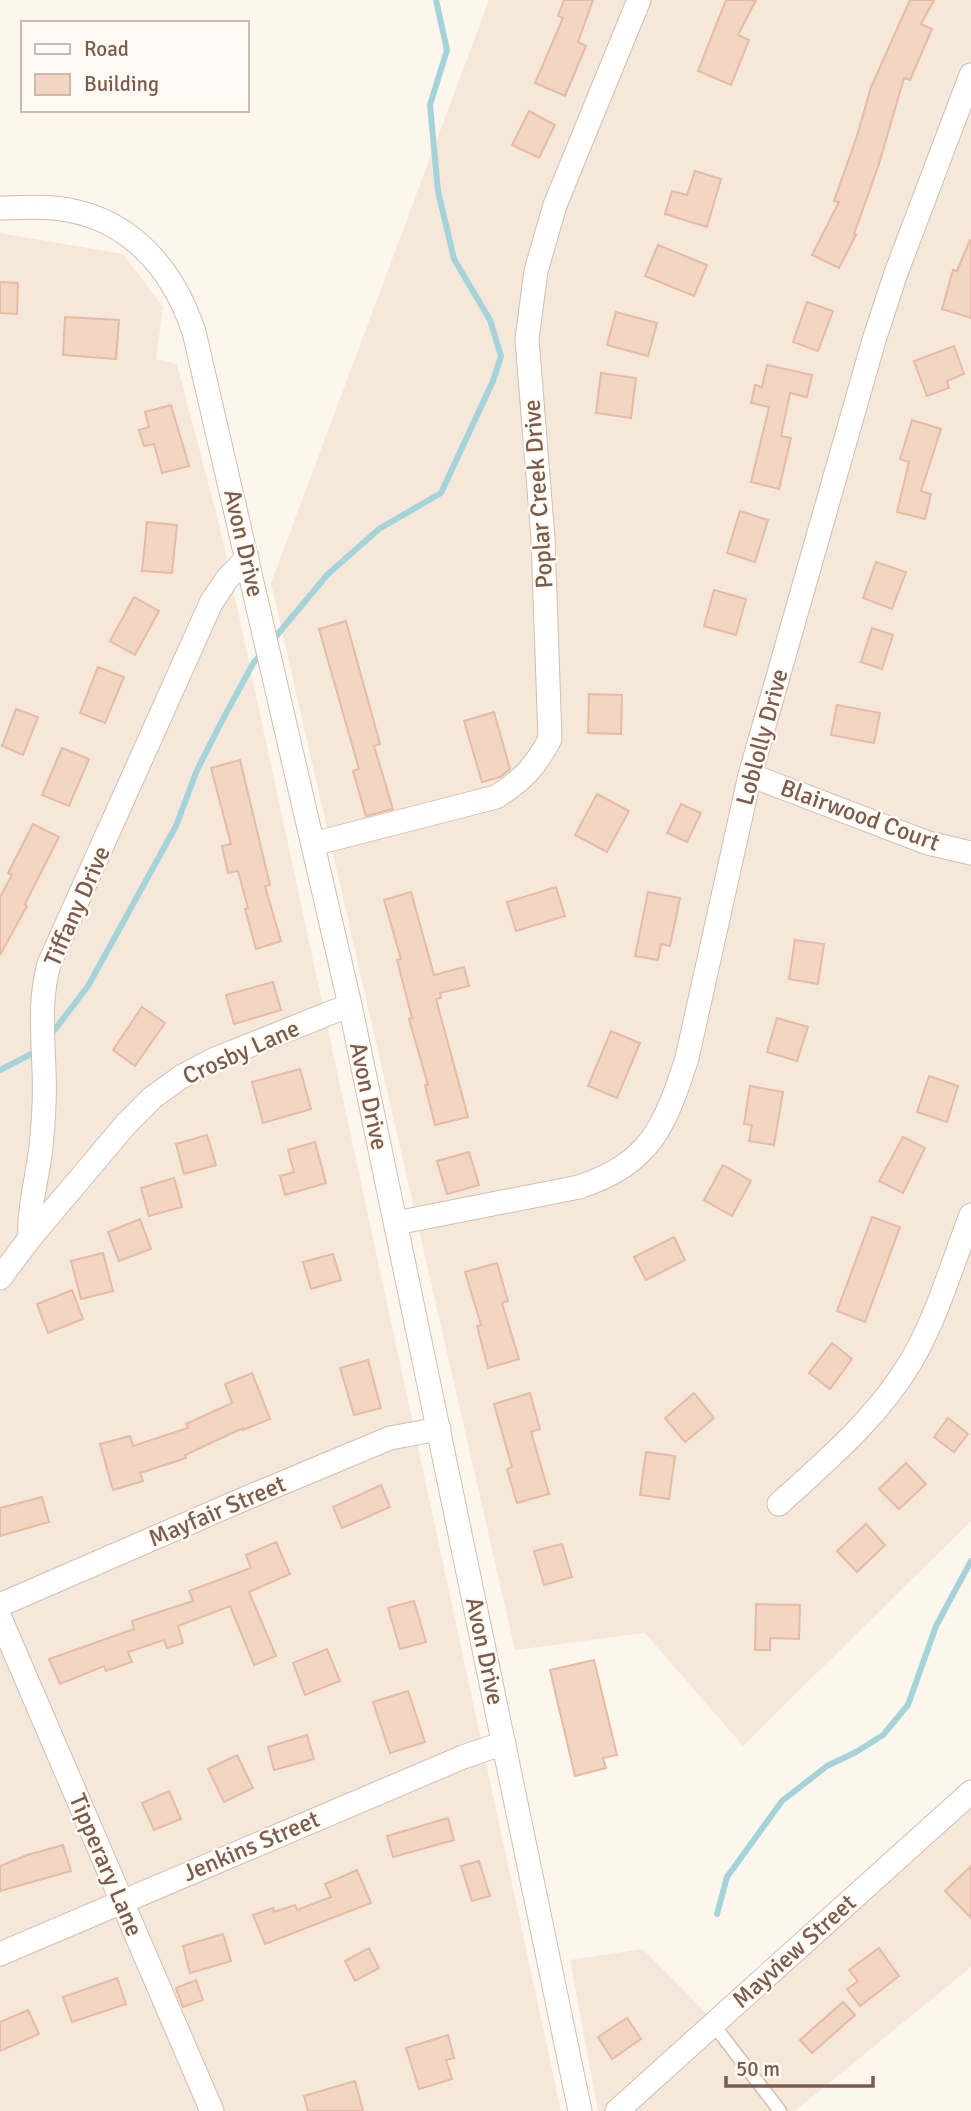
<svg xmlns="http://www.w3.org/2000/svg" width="971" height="2111" font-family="Signika,sans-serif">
  <rect width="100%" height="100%" fill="#fdf6ec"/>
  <g fill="#f5e8da">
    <polygon points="489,0 971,0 971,1521 743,1746 645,1633 515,1650 271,583"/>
    <polygon points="0,233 123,254 163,307 156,359 177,364 220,528 561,2111 0,2111"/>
    <polygon points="971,1781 971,1967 795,2111 598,2111 570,1960 643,1949 715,2022"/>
  </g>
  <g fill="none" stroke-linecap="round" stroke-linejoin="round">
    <g stroke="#a5d3da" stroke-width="6">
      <polyline points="272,641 328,574 379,529 441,493 493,381 501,356 490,320 454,259 438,191 430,105 447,50 436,0"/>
      <polyline points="50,1036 88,986 176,826 197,770 224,717 254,662 263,652"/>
      <polyline points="0,1070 39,1050"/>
      <polyline points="717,1914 727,1877 782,1801 827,1766 856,1752 883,1735 908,1705 936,1626 971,1561"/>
    </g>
  </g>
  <g fill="#f3d5c3" stroke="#e6bba3" stroke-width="2">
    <polygon points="564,0 593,0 578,42 586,46 565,96 535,83 563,18 558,16"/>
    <polygon points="726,0 756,0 738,35 749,40 731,85 698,71"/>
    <polygon points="910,0 934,0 921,24 932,29 910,80 904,78 879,164 854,234 856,235 839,268 812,255 839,202 834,201 857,136 871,87"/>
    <polygon points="529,111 555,125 539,158 512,145"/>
    <polygon points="695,171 721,179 707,227 665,214 672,191 687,195"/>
    <polygon points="970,240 971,240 971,318 942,309 953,270 957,271"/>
    <polygon points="658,245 707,265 694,296 645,276"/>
    <polygon points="0,282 18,283 17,314 0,313"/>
    <polygon points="807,302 833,311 818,351 793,342"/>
    <polygon points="616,312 657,323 648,356 607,345"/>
    <polygon points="65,317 119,320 116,359 63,355"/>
    <polygon points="954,346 964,374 947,381 949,388 927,396 914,361"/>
    <polygon points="767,365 812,375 807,397 790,393 781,436 791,438 779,489 751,482 769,407 751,403 755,385 762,387"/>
    <polygon points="601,373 636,378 631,418 596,413"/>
    <polygon points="171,405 189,466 162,473 154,444 144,446 139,430 149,427 145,412"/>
    <polygon points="912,420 941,429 921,491 931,494 925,519 897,512 909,462 900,459"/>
    <polygon points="740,511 768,520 755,562 727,553"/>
    <polygon points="147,522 177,525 172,573 142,571"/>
    <polygon points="876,562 906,572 892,609 863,598"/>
    <polygon points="714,590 746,599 736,635 704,626"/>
    <polygon points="134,597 159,611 135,655 110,641"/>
    <polygon points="346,621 380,744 374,746 393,809 366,816 353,771 359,769 319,629"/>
    <polygon points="872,628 893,635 882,669 861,662"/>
    <polygon points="98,667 124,677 105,723 80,713"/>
    <polygon points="589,694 622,695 621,734 588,733"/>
    <polygon points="837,705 880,713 874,743 831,735"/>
    <polygon points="16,709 38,717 23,755 2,746"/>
    <polygon points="494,712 510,769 500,777 482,782 464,721"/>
    <polygon points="62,748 89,759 69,806 42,795"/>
    <polygon points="240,760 270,885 265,886 281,941 256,949 245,909 248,908 238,871 228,873 222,846 231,844 211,768"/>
    <polygon points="597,794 629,811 607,852 575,835"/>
    <polygon points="681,804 701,813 687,842 667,833"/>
    <polygon points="33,824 59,837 25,904 27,906 0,955 0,897 12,875 8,873"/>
    <polygon points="556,887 565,916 516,931 507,902"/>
    <polygon points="411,892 434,975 464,967 469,986 440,993 441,998 436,999 468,1117 435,1125 425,1085 428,1085 409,1019 412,1018 397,960 401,959 384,900"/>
    <polygon points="648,892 680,898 670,946 661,944 658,960 635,956"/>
    <polygon points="795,940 824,944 818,984 789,979"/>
    <polygon points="273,982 281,1010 234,1024 226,995"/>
    <polygon points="142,1007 165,1023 135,1066 113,1050"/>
    <polygon points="777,1018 808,1027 797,1061 767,1052"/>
    <polygon points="611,1031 640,1043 617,1098 588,1086"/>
    <polygon points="300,1069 311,1109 263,1123 252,1082"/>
    <polygon points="929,1076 958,1086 947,1122 917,1112"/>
    <polygon points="750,1086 783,1092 774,1145 749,1141 752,1125 744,1124"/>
    <polygon points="207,1135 216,1165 184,1174 176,1144"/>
    <polygon points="903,1137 925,1148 903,1193 879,1181"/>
    <polygon points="315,1142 326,1183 285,1195 280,1176 294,1172 288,1150"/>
    <polygon points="469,1152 479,1185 447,1194 437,1161"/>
    <polygon points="723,1165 751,1181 732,1216 704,1200"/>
    <polygon points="174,1178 182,1207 149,1216 141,1188"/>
    <polygon points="872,1217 900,1227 865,1322 837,1311"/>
    <polygon points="140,1219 151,1249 119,1261 108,1232"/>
    <polygon points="674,1237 685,1260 646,1280 634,1257"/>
    <polygon points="103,1253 113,1291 81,1299 71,1261"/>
    <polygon points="333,1254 341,1280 311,1289 303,1262"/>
    <polygon points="497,1263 508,1301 502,1303 519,1359 488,1368 477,1326 481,1325 465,1272"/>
    <polygon points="72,1290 83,1319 48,1333 37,1304"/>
    <polygon points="832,1343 852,1359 830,1389 809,1373"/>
    <polygon points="368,1360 381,1408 354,1415 340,1368"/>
    <polygon points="252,1373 270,1419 243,1430 243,1428 185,1455 186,1458 140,1473 143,1481 113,1490 100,1444 130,1436 133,1446 188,1428 186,1424 232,1403 225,1384"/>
    <polygon points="530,1393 540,1429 531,1432 549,1494 517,1503 507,1469 512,1467 494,1404"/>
    <polygon points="694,1393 714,1418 685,1442 665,1418"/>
    <polygon points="948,1418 968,1434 954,1452 934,1437"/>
    <polygon points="646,1452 675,1456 669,1499 640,1495"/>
    <polygon points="906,1463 926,1484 899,1509 879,1489"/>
    <polygon points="381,1485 390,1507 342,1528 333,1507"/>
    <polygon points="42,1497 49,1522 0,1536 0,1508"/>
    <polygon points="866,1524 885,1545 857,1572 837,1551"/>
    <polygon points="276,1542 290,1574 249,1592 276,1656 254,1665 230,1606 178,1626 183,1643 167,1648 164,1640 128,1652 132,1662 106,1671 104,1666 60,1684 49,1659 134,1629 132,1621 193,1601 189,1591 251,1568 246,1555"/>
    <polygon points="562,1544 572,1577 544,1585 534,1551"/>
    <polygon points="414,1601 426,1642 400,1649 388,1608"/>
    <polygon points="756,1604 800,1605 799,1639 770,1638 770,1650 755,1650"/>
    <polygon points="327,1649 340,1681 305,1695 293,1663"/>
    <polygon points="594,1660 617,1755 603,1758 606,1768 575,1776 550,1670"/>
    <polygon points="408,1691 425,1742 390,1753 373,1702"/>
    <polygon points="307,1735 314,1759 274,1770 268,1747"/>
    <polygon points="237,1755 253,1788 224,1802 208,1769"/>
    <polygon points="169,1791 181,1819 154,1830 142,1803"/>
    <polygon points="448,1818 454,1840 393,1857 387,1836"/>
    <polygon points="63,1845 71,1871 0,1891 0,1866 27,1855"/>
    <polygon points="479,1861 490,1896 472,1901 461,1866"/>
    <polygon points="971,1866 971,1918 945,1891"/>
    <polygon points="357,1870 371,1903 265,1944 253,1915 273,1908 274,1912 295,1905 297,1910 331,1897 325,1884"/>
    <polygon points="223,1934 231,1961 190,1973 183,1946"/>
    <polygon points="369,1948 379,1968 355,1981 345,1961"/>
    <polygon points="879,1948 899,1976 860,2006 847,1989 858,1981 849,1970"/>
    <polygon points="117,1978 126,2004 72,2022 63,1997"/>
    <polygon points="196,1980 203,2000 183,2007 176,1988"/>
    <polygon points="843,2002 855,2015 812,2053 800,2040"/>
    <polygon points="28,2010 39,2034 0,2051 0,2022"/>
    <polygon points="627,2018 641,2039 612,2059 598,2037"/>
    <polygon points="448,2035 454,2058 446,2060 452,2079 419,2089 406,2048"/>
    <polygon points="355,2081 363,2111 308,2111 304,2096"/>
  </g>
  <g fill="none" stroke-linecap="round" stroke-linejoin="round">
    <g stroke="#d1beb0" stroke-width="15">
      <polyline id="service" points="713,2024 780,2111"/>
    </g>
    <g stroke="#d1beb0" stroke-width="25">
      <g id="minor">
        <path d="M0,208C18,208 36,206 54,208C127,215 172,266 194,332L350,1005L580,2111"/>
        <polyline points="750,775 928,843 971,853"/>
        <path d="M313,844L496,797C523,780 535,767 550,739L543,539L527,339L536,271L555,205L639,0"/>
        <path d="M396,1223L579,1187C651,1163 665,1126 687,1058L750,775L874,340L896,273L971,75"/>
        <polyline points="30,1238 126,1124 152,1098 181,1077 213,1060 350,1005"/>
        <path d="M0,1278L30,1238C28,1204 40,1170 42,1136C44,1114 45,1093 44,1071C43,1034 39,1000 49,964L211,603L227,579L247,558"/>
        <path d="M779,1504C826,1461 877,1418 910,1363C937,1318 952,1264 971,1215"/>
        <polyline points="0,1605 237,1502 390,1438 439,1429"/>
        <polyline points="0,1618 212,2111"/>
        <polyline points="0,1954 463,1757 504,1743"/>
        <polyline points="617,2111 971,1792"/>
      </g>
    </g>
    <use href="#service" stroke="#fff" stroke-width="12"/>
    <use href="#minor" stroke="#fff" stroke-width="23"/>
  </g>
  <g text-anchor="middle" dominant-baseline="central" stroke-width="5" stroke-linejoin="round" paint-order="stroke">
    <g font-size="24" fill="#7a5c4d" stroke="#fffaf3">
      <text transform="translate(538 494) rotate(-94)">Poplar Creek Drive</text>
      <text transform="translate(244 543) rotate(77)">Avon Drive</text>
      <text transform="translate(762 737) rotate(-75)">Loblolly Drive</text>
      <text transform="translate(860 815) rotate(20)">Blairwood Court</text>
      <text transform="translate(77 906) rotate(-66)">Tiffany Drive</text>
      <text transform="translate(241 1052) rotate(-24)">Crosby Lane</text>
      <text transform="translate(369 1096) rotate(78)">Avon Drive</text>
      <text transform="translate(217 1511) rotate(-23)">Mayfair Street</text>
      <text transform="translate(485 1651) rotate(78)">Avon Drive</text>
      <text transform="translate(251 1846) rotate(-23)">Jenkins Street</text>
      <text transform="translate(106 1865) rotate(67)">Tipperary Lane</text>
      <text transform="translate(794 1951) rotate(-42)">Mayview Street</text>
    </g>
  </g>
  <rect x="21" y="21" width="228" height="91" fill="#fffaf3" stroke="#cabbb1" stroke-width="2"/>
  <rect x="35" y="44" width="35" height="10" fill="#ffffff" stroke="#cabbb1" stroke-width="2"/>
  <text x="84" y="56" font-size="21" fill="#7a5c4d">Road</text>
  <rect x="35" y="74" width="35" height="21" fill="#f3d5c3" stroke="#cabbb1" stroke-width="2"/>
  <text x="84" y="91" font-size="21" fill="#7a5c4d">Building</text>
  <path d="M726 2076v10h147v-10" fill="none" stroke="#7a5c4d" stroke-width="3.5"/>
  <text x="736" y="2076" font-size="21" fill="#7a5c4d" stroke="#fffaf3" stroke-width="5" paint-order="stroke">50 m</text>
</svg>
